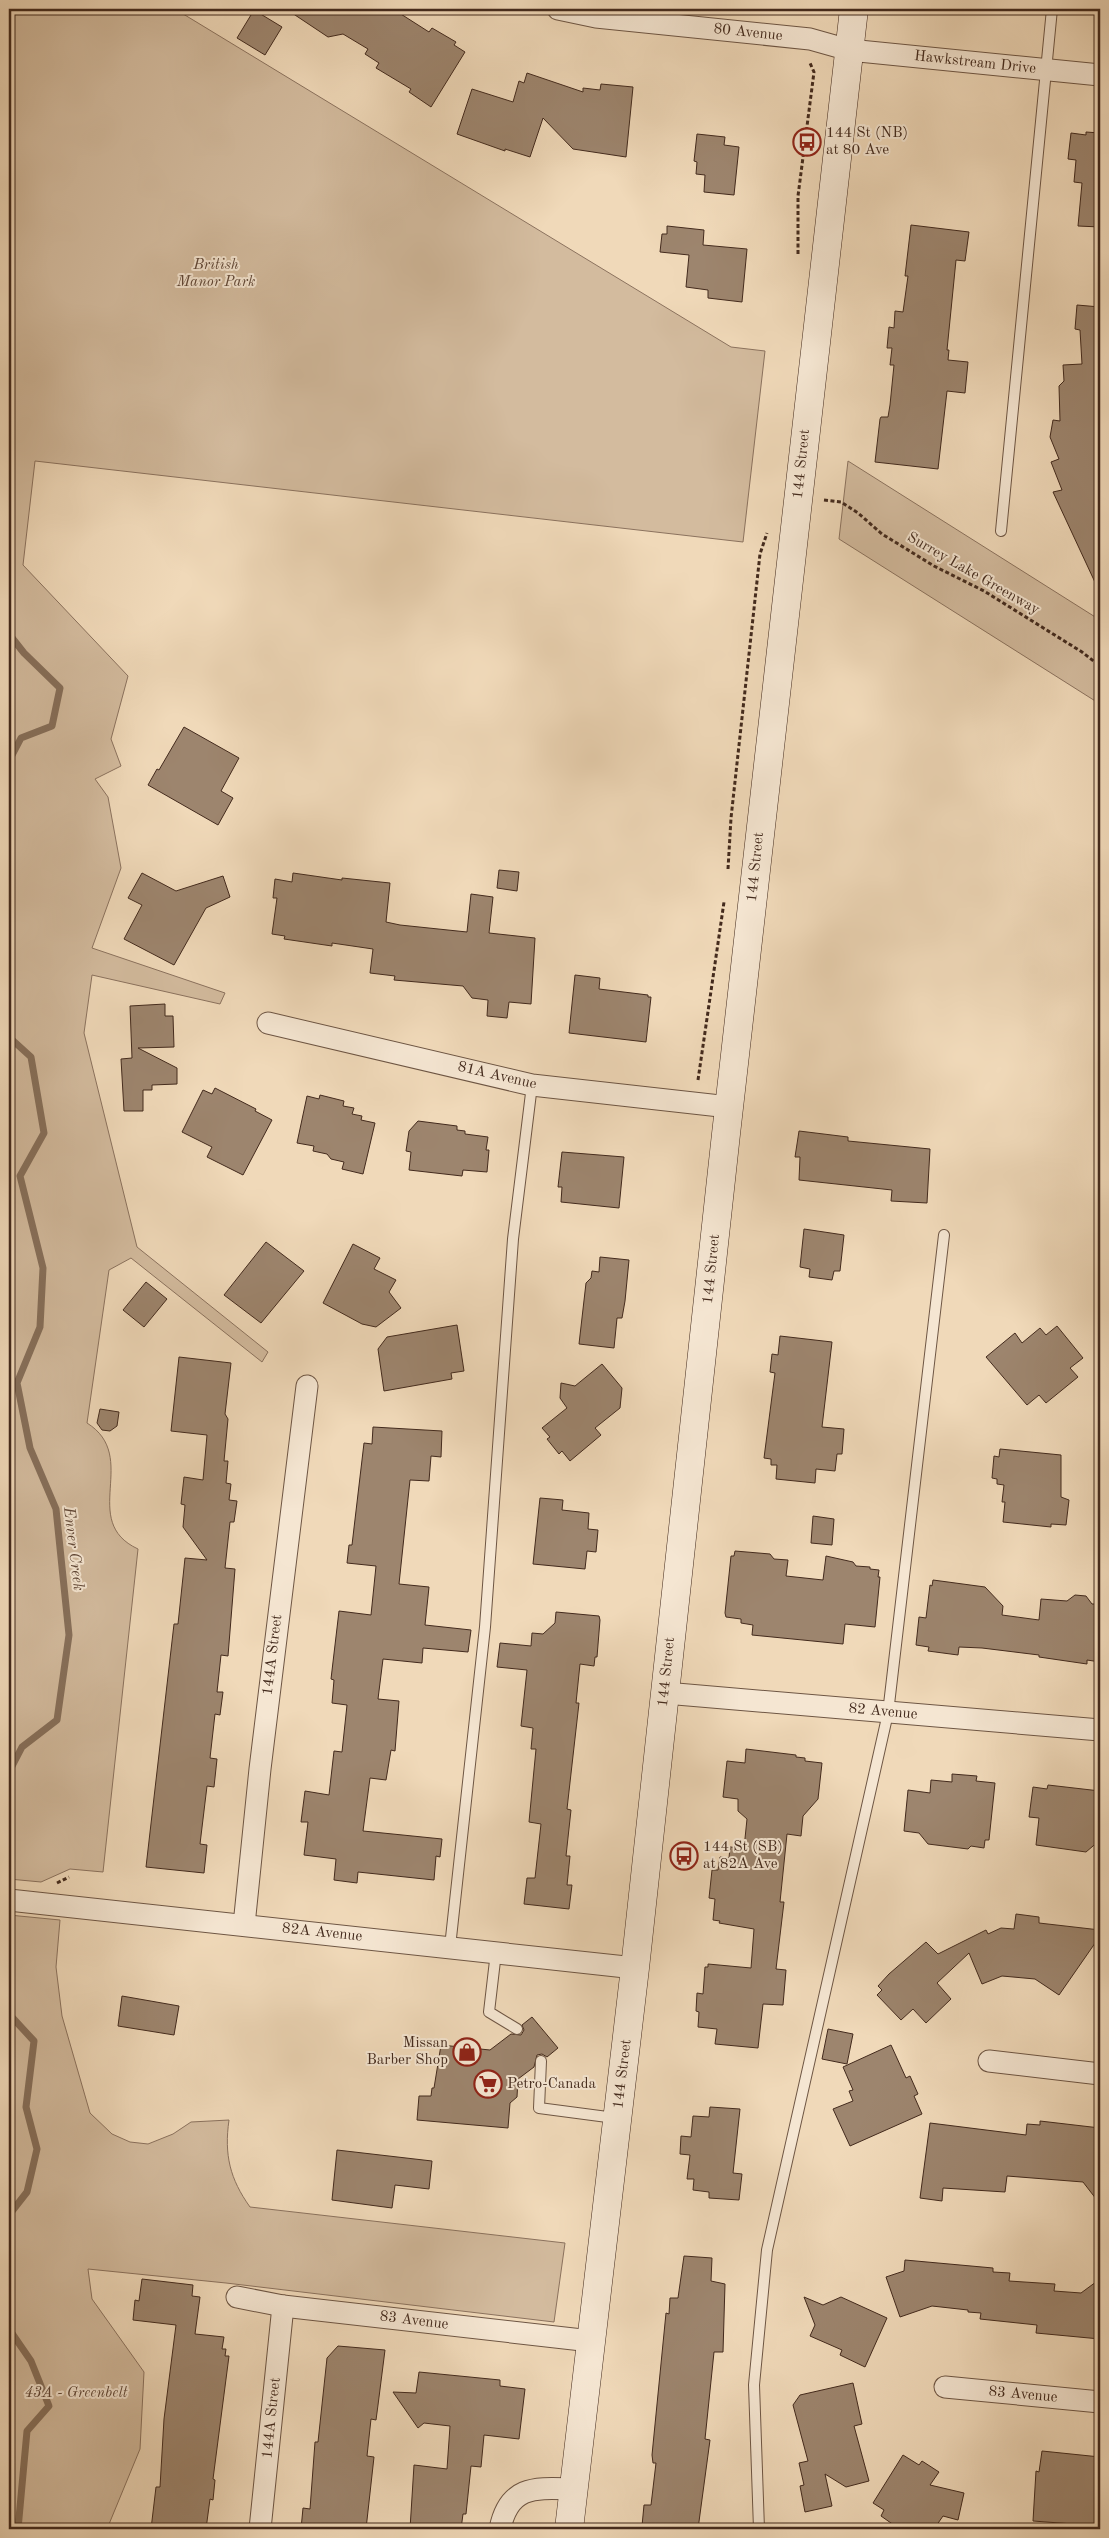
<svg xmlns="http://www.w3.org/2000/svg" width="1109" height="2538" font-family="'Old Standard TT',serif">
  <rect width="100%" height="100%" fill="#f0d9b9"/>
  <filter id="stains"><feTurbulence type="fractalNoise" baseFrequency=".004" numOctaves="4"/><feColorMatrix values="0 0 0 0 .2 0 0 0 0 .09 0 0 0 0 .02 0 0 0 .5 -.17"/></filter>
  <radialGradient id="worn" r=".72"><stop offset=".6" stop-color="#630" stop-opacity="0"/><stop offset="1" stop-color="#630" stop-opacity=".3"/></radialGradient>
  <g fill="#d3bb9e" stroke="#8b725e">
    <path d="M9,9H175L731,347L765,351L743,542L35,461L23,565L128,676L111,739L121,766L95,779L108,797L121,868L92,948L225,993L220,1004L92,975L84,1033L137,1247L268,1352L262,1362L131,1258L109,1270L87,1423C141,1457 78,1521 138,1549L103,1872L70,1869L41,1882L9,1879Z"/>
    <polygon points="848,461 1100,620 1100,704 839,539"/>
    <path d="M9,1915L60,1920L56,1967L62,2016L90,2113L112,2134L130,2142L148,2144L173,2134L191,2122L229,2120C224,2155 230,2179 250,2207L565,2243L554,2322L226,2283L88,2269L92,2299L144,2372L140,2449L107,2529H9Z"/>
  </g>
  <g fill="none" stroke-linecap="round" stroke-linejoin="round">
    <g stroke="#87705b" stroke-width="7">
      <polyline points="9,634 24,653 60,688 52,726 21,738 9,761"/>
      <polyline points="9,1037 31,1057 44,1133 20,1176 43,1268 40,1327 17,1383 30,1448 56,1509 69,1635 57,1720 22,1747 9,1772"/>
      <polyline points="9,2014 34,2041 26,2107 37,2149 27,2192 9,2215"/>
      <polyline points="9,2329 31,2361 49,2406 27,2431 18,2529"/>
    </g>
  </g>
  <g fill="#9d856e" stroke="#432a1d">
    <polygon points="286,9 393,9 429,32 432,28 456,42 454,45 465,52 431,107 409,92 411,89 376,68 379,63 365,54 368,49 343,34 328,37"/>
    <polygon points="254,10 282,27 265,55 237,38"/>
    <polygon points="527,73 583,92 583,88 600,90 601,84 633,87 626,157 573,149 543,118 530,157 505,149 505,151 457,134 472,89 513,102 519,81 524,83"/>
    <polygon points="1086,132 1100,133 1100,227 1078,226 1082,183 1074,182 1076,160 1068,159 1071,133 1086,135"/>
    <polygon points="697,134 725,137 724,145 739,147 734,195 704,192 705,175 696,174 697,162 694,161"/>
    <polygon points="911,225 969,232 965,261 956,260 947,350 949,350 948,360 968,362 965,393 947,391 938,469 875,462 880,419 881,417 888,417 890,405 894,365 890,365 892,348 887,348 889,327 894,328 895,311 903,312 908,276 905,276"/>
    <polygon points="667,226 704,230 703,245 747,249 742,302 708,298 708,290 686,287 689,255 660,252 662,234 667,234"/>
    <polygon points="1077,305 1100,307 1100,593 1053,492 1062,490 1051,462 1059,459 1050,437 1053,420 1060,421 1059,386 1064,381 1063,365 1082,364 1080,330 1075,329"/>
    <polygon points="184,727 239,758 221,791 233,798 218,825 148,785 157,769 159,770"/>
    <polygon points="499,870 519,872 517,891 497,888"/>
    <polygon points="142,873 176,891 223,876 230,897 206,908 174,965 124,939 142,905 128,898"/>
    <polygon points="293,873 342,880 342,878 390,883 386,922 400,925 467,932 471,894 493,897 489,933 535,938 531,1004 509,1002 507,1018 487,1016 488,1000 472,998 463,986 394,980 395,976 370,973 373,949 332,943 332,946 284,939 285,936 272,934 277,898 273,898 275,879 292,882"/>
    <polygon points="575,975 600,978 599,989 648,995 648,997 651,997 646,1042 569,1033"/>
    <polygon points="165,1004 165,1016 173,1016 174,1047 138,1048 177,1068 177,1084 152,1085 152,1090 143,1090 143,1111 124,1111 121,1059 132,1058 130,1006"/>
    <polygon points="215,1088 256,1109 255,1111 272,1120 243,1175 207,1157 212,1147 182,1132 203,1090 212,1094"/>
    <polygon points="320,1095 344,1101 343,1106 354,1108 352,1114 362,1116 361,1120 375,1123 363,1174 342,1169 344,1162 331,1159 327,1154 313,1151 314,1146 297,1143 307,1096 319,1099"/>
    <polygon points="418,1121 457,1126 457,1130 465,1131 465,1134 488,1137 486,1150 489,1150 487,1172 463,1170 462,1176 409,1170 411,1152 406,1151 409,1131"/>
    <polygon points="799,1131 848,1137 848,1141 930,1149 927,1203 891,1201 892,1190 799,1180 800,1157 795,1157"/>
    <polygon points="562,1152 624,1157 619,1208 561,1202 562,1187 558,1187"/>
    <polygon points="804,1229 844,1235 840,1271 834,1271 832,1280 809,1277 810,1269 800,1267"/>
    <polygon points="266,1242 304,1271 261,1323 224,1295"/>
    <polygon points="353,1244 380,1258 374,1269 396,1280 389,1292 401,1308 376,1327 362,1324 323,1303"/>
    <polygon points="600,1257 629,1260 625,1301 622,1318 617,1318 614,1348 579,1344 586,1283 591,1278 592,1271 599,1272"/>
    <polygon points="146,1282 167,1299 144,1327 123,1310"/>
    <polygon points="457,1325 464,1371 451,1373 452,1379 384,1391 378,1349 387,1337"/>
    <polygon points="1057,1326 1083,1358 1070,1368 1078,1377 1046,1403 1039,1395 1027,1405 986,1357 1015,1333 1022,1343 1040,1328 1046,1335"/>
    <polygon points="780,1336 832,1342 822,1427 844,1429 842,1454 837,1454 835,1471 816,1469 815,1483 776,1479 777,1465 771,1465 771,1459 764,1458 775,1373 770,1372 772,1354 778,1355"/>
    <polygon points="179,1357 231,1363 225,1414 228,1419 224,1461 228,1461 226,1483 231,1484 229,1500 237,1501 234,1522 230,1522 225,1568 235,1569 228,1656 221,1655 217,1692 223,1692 220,1715 215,1714 210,1758 217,1759 214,1787 207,1786 200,1844 207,1845 204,1873 146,1867 174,1624 178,1624 185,1558 207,1560 183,1527 185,1505 181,1504 184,1477 203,1480 207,1435 171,1431"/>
    <polygon points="602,1364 622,1388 620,1408 595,1428 601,1435 570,1461 562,1451 559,1454 547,1439 550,1437 542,1428 567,1408 560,1398 561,1383 575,1386"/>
    <polygon points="100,1409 119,1412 117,1426 110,1431 102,1430 97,1423"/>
    <polygon points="373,1427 442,1431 441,1457 431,1456 429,1481 410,1480 399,1584 429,1587 425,1625 471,1630 468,1652 423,1648 422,1663 383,1659 378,1699 399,1701 395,1751 391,1750 386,1780 370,1778 363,1831 442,1839 440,1857 436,1856 434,1880 358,1872 357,1883 334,1880 336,1859 304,1855 308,1822 301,1822 305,1791 329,1795 334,1751 342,1752 347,1705 332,1703 334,1680 331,1679 339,1611 371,1615 376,1566 347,1563 349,1545 352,1545 364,1443 372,1444"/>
    <polygon points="1000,1449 1061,1455 1061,1497 1069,1500 1066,1525 1051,1524 1051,1527 1003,1522 1005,1502 1002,1502 1004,1485 997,1484 997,1479 992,1478 994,1456 999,1457"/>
    <polygon points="540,1498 563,1500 562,1510 589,1513 588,1529 598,1530 596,1552 587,1551 585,1569 533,1564"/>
    <polygon points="813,1516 834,1519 832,1545 811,1543"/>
    <polygon points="735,1551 770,1554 774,1559 788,1560 786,1576 823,1580 826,1556 853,1562 856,1566 870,1567 870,1569 879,1570 878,1577 880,1577 875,1627 845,1624 843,1644 752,1635 753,1625 741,1623 741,1619 726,1617 725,1613 731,1556 734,1556"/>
    <polygon points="933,1580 985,1587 1003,1606 1002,1615 1039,1620 1041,1599 1067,1601 1075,1595 1086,1596 1092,1604 1100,1604 1100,1662 1087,1660 1087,1664 1039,1657 1039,1655 982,1648 959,1647 958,1655 928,1651 929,1647 916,1645 919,1617 926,1618 930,1585 932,1586"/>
    <polygon points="556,1612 599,1616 600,1620 597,1657 595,1657 594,1666 580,1664 576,1703 579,1703 567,1809 571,1810 566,1856 570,1856 567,1885 572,1885 569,1909 524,1904 527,1878 535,1878 541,1824 529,1822 536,1749 531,1749 533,1728 521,1726 527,1670 497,1667 500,1643 531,1646 532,1633 543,1634 555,1623"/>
    <polygon points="746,1749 796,1755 796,1757 805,1758 805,1761 822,1763 818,1799 803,1816 801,1836 787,1834 780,1902 784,1902 776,1969 786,1970 783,2005 763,2004 758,2048 715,2044 717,2029 698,2027 699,2012 696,2011 697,1993 703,1994 705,1967 708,1967 708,1964 751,1968 754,1929 719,1923 720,1921 713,1920 715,1899 709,1898 712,1870 718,1870 720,1857 729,1858 730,1847 744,1848 747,1819 738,1811 738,1799 723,1797 727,1761 745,1763"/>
    <polygon points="952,1774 977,1776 976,1781 995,1783 989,1840 985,1840 984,1848 971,1846 968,1849 928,1844 919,1833 904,1831 908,1790 930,1793 931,1780 952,1782"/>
    <polygon points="1048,1785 1100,1791 1100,1840 1086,1852 1036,1845 1039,1818 1029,1817 1033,1787 1047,1789"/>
    <polygon points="1016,1914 1039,1917 1039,1923 1100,1930 1100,1936 1059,1995 1035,1979 1002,1976 982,1984 969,1953 937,1983 951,1999 926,2023 913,2009 901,2020 877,1995 882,1990 878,1986 889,1974 926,1942 938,1954 986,1930 988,1934 1001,1928 1014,1929"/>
    <polygon points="122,1996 179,2006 174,2035 118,2026"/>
    <polygon points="532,2017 558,2048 547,2057 542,2054 537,2055 534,2067 518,2079 517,2097 510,2103 508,2128 417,2120 419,2096 431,2096 432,2088 434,2088 441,2045 490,2050 511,2034 521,2035 524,2030 522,2025"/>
    <polygon points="828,2029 853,2034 847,2064 822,2059"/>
    <polygon points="891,2045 906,2078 910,2076 918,2094 914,2096 922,2114 850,2146 833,2109 853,2101 849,2091 853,2090 843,2067"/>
    <polygon points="710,2107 740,2109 733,2173 742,2174 739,2200 709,2198 709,2192 693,2190 694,2179 687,2179 690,2155 680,2154 681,2136 691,2137 693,2116 709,2117"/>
    <polygon points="1040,2121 1100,2128 1100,2204 1083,2182 1007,2176 1005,2192 943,2188 942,2201 920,2198 930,2123 1026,2135 1027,2124 1040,2125"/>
    <polygon points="337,2150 432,2161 429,2189 395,2185 392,2208 332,2200"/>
    <polygon points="684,2256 712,2258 711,2281 725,2284 723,2352 714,2352 705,2439 710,2440 698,2529 649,2529 649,2526 642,2526 644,2505 651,2505 656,2463 653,2463 652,2455 666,2313 669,2314 670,2298 678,2298"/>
    <polygon points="905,2260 993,2268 993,2272 1010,2273 1009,2281 1055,2284 1054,2291 1081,2293 1100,2279 1100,2339 1036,2333 1037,2325 980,2319 981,2313 968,2312 968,2310 932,2306 900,2317 886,2277 904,2271"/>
    <polygon points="142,2279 193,2285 192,2296 200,2297 195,2334 224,2337 222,2349 226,2349 225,2356 229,2356 213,2479 215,2480 213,2500 210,2499 206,2529 151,2529 156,2487 160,2487 164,2419 176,2325 133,2320 135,2300 139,2301"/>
    <polygon points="804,2297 823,2305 841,2297 887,2318 865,2367 840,2355 842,2350 810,2336 815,2325"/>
    <polygon points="338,2346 385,2350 378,2405 376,2420 371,2419 367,2456 374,2457 366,2529 301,2529 303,2508 310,2509 315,2442 318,2442 327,2358"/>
    <polygon points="419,2372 500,2380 500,2386 525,2389 519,2439 484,2435 481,2467 471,2466 466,2514 463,2514 461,2529 410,2529 414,2465 447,2469 450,2426 424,2423 418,2428 393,2392 416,2393"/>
    <polygon points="853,2383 862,2424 854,2426 869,2481 846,2487 825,2474 832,2506 805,2512 800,2486 804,2485 799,2463 808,2461 793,2405 800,2395"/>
    <polygon points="1042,2451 1100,2457 1100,2526 1033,2521 1036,2471 1039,2472"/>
    <polygon points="903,2455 919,2465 922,2461 939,2472 930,2485 964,2493 958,2520 943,2516 934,2529 909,2529 898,2528 881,2516 884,2510 873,2503"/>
  </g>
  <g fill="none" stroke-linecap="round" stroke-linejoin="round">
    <g stroke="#6e5644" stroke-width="12">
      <g id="lane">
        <polyline points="1001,531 1052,9"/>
        <polyline points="450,1947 485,1627 513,1239 532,1085"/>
        <polyline points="496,1952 489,2012 517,2029"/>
        <polyline points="541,2061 539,2108 615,2118"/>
        <polyline points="759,2529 754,2385 767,2250 888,1713 944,1235"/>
      </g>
    </g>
    <g stroke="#6e5644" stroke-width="23">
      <g id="street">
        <polyline points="558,9 596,17 810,39 849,50 1100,75"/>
        <polyline points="268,1023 532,1085 729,1107"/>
        <polyline points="665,1693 1100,1730"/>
        <polyline points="9,1900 635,1968"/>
        <polyline points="244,1925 260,1769 307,1386"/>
        <polyline points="989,2061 1100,2074"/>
        <polyline points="237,2297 283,2306 591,2341"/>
        <polyline points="945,2387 1100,2402"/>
        <polyline points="260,2529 283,2306"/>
        <path d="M500,2529C509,2484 537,2488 574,2489"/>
      </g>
    </g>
    <g stroke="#432a1d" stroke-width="29">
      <polyline id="secondary" points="569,2529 635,1968 726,1134 854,9"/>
    </g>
    <g stroke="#432a1d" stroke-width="3" stroke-dasharray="4 2.5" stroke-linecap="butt">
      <polyline points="798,254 798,196 814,72 810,63"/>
      <polyline points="824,500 841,502 858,513 882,534 934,566 984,591 1082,652 1100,666"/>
      <polyline points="728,869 731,818 760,554 767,533"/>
      <polyline points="698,1080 724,902"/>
      <polyline points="57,1883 69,1877"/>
    </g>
    <use href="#lane" stroke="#f5e6d2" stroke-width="10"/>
    <use href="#street" stroke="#f5e6d2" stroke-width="21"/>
    <use href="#secondary" stroke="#f5e6d2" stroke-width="28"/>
  </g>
  <defs>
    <g id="bus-ring" transform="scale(1.4375)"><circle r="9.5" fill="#f5e6d2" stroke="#8f2418" stroke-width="1.5"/><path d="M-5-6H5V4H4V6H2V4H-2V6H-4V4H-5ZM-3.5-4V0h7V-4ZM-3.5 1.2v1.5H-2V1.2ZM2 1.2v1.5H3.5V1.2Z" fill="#8f2418"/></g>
    <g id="shop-ring" transform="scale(1.4375)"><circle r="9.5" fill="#f5e6d2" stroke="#8f2418" stroke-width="1.5"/><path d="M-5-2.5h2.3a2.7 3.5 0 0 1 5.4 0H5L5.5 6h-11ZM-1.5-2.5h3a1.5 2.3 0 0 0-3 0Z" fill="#8f2418"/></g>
    <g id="supermarket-ring" transform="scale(1.4375)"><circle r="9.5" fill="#f5e6d2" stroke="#8f2418" stroke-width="1.5"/><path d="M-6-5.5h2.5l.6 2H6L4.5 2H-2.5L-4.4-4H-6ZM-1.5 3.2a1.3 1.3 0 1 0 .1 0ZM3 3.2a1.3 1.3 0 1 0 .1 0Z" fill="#8f2418"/></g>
  </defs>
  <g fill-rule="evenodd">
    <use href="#bus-ring" x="807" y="142"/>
    <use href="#bus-ring" x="684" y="1856"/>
    <use href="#shop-ring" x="467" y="2052"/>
    <use href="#supermarket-ring" x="488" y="2084"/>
  </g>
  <g text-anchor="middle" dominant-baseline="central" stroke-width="4" stroke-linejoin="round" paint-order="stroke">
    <g font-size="15" fill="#432a1d" stroke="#f5e6d2">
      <text transform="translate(748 33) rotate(6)">80 Avenue</text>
      <text transform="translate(975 63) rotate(6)">Hawkstream Drive</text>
      <text transform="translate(802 464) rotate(-84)">144 Street</text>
      <text transform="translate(973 574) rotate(30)">Surrey Lake Greenway</text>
      <text transform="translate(756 867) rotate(-84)">144 Street</text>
      <text transform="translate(497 1076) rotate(13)">81A Avenue</text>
      <text transform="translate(712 1269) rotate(-84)">144 Street</text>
      <text transform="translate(273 1655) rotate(-83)">144A Street</text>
      <text transform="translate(667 1672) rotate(-84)">144 Street</text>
      <text transform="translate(883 1712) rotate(5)">82 Avenue</text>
      <text transform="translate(322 1933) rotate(6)">82A Avenue</text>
      <text transform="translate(623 2074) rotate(-83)">144 Street</text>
      <text transform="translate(414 2321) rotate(7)">83 Avenue</text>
      <text transform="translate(1023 2395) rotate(5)">83 Avenue</text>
      <text transform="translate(272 2418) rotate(-84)">144A Street</text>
    </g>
    <g font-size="15" fill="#432a1d" stroke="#f5e6d2" text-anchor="start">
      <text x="826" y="133">144 St (NB)<tspan x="826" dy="17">at 80 Ave</tspan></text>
      <text x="703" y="1847">144 St (SB)<tspan x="703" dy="17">at 82A Ave</tspan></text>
      <text x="448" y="2043" text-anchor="end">Missan<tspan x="448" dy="17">Barber Shop</tspan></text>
      <text x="507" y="2084">Petro-Canada</text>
    </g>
    <g font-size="15" font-style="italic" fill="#604737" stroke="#f5e6d2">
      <text x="216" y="265">British<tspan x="216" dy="17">Manor Park</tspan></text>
      <text x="76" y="2393">43A - Greenbelt</text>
    </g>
    <g font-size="16" font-style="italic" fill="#604737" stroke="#f5e6d2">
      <text transform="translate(73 1549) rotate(83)">Enver Creek</text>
    </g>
  </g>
  <rect width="1109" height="2538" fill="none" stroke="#f0d9b9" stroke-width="30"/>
  <rect x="10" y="10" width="1089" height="2518" fill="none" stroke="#432a1d" stroke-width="2.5"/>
  <rect x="15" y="15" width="1079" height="2508" fill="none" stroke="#432a1d"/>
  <rect width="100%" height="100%" filter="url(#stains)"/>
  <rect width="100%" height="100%" fill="url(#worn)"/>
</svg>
